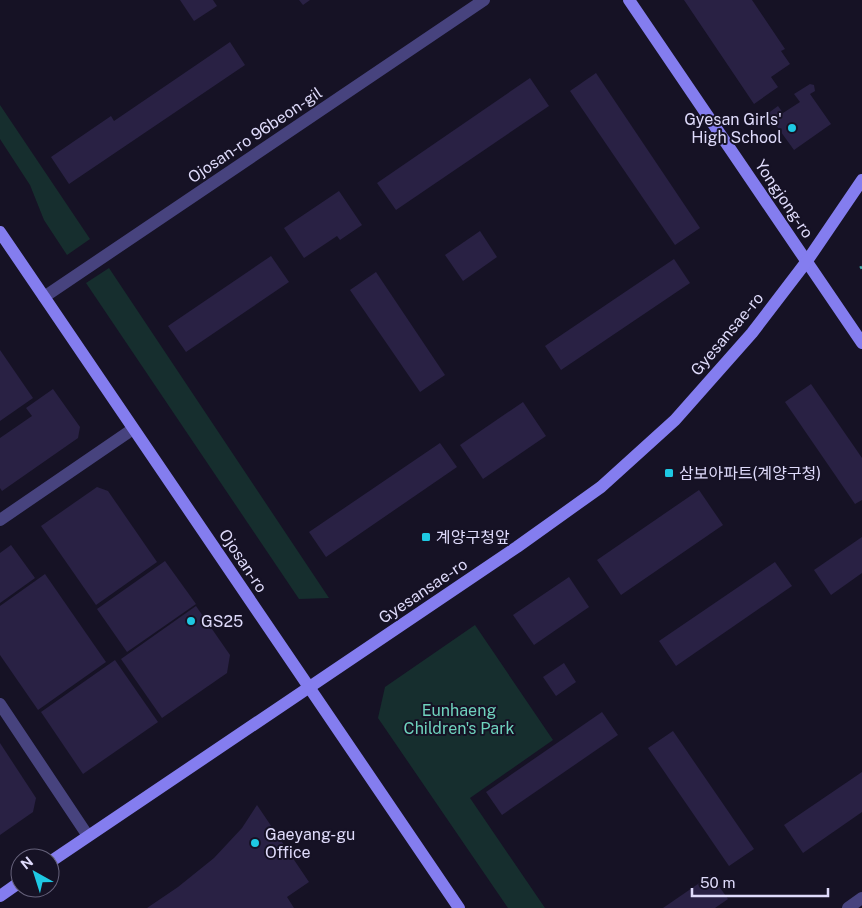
<svg xmlns="http://www.w3.org/2000/svg" width="862" height="908" font-family="'Public Sans','Noto Sans KR',sans-serif">
  <rect width="100%" height="100%" fill="#161225"/>
  <g fill="#162e2e">
    <polygon points="0,105 90,239 67,255 44,220 30,185 0,139"/>
    <polygon points="109,268 329,598 299,599 86,283"/>
    <polygon points="475,625 553,740 470,798 545,908 508,908 378,718 385,687"/>
  </g>
  <g fill="#292144">
    <polygon points="180,0 213,0 217,6 194,21"/>
    <polygon points="299,0 310,0 303,5"/>
    <polygon points="684,0 752,0 785,49 781,51 790,64 771,77 778,87 754,104"/>
    <polygon points="230,42 245,65 69,184 51,157 111,116 114,121"/>
    <polygon points="596,73 700,228 675,245 570,91"/>
    <polygon points="530,78 549,106 396,210 377,183"/>
    <polygon points="810,84 814,85 815,91 810,94 831,124 794,150 773,121 768,124 763,122 763,117 778,106 783,113 800,102 794,94"/>
    <polygon points="339,191 362,225 340,240 337,236 304,258 284,228"/>
    <polygon points="480,231 497,257 463,281 445,255"/>
    <polygon points="271,256 289,282 186,352 168,326"/>
    <polygon points="674,259 690,283 561,370 545,346"/>
    <polygon points="376,272 445,375 420,392 350,290"/>
    <polygon points="0,350 33,398 0,421"/>
    <polygon points="811,384 862,458 862,500 855,504 785,402"/>
    <polygon points="53,389 80,427 78,438 2,491 0,488 0,438 32,416 26,408"/>
    <polygon points="523,402 546,436 483,479 460,445"/>
    <polygon points="440,443 457,467 326,557 309,532"/>
    <polygon points="97,487 108,491 157,562 96,605 41,526"/>
    <polygon points="699,490 723,525 621,595 597,560"/>
    <polygon points="862,537 862,573 831,595 814,570"/>
    <polygon points="11,545 35,578 0,603 0,553"/>
    <polygon points="165,561 196,604 127,652 97,609"/>
    <polygon points="775,562 792,586 676,666 659,641"/>
    <polygon points="45,574 106,662 38,710 0,655 0,606"/>
    <polygon points="569,577 589,607 534,645 513,615"/>
    <polygon points="196,606 230,655 227,673 162,718 121,659"/>
    <polygon points="115,660 158,722 83,774 41,712"/>
    <polygon points="564,663 576,682 556,696 543,677"/>
    <polygon points="602,712 618,735 502,815 486,792"/>
    <polygon points="673,731 754,849 729,866 648,748"/>
    <polygon points="0,743 36,798 33,812 0,835"/>
    <polygon points="862,772 862,812 803,853 784,825"/>
    <polygon points="257,805 309,882 287,897 294,908 147,908 178,887 214,858 242,828"/>
    <polygon points="711,875 728,899 715,908 663,908"/>
  </g>
  <g fill="none" stroke-linecap="round" stroke-linejoin="round">
    <polyline stroke="#3faba8" stroke-width="3" stroke-dasharray="2.5 4" stroke-linecap="butt" points="860,268 862,267"/>
    <g stroke="#47437e" stroke-width="12">
      <polyline points="44,297 484,0"/>
      <polyline points="0,520 133,429"/>
      <polyline points="0,704 88,836"/>
      <polyline points="848,908 862,898"/>
    </g>
    <g stroke="#847def" stroke-width="12">
      <polyline points="629,0 862,343"/>
      <polyline points="0,232 459,908"/>
      <polyline points="50,862 517,547 601,487 675,420 752,333 807,261 862,180"/>
      <polyline points="0,896 20,882"/>
    </g>
  </g>
  <g fill="#1ec9e3" stroke="#161225" stroke-width="2">
    <circle cx="792" cy="128" r="5"/>
    <rect x="664" y="468" width="10" height="10" rx="2.5"/>
    <rect x="421" y="532" width="10" height="10" rx="2.5"/>
    <circle cx="191" cy="621" r="5"/>
    <circle cx="255" cy="843" r="5"/>
  </g>
  <g text-anchor="middle" dominant-baseline="central" stroke-width="4" stroke-linejoin="round" paint-order="stroke">
    <g font-size="16" fill="#dfdbfb" stroke="#161225" text-anchor="start">
      <text x="782" y="119" text-anchor="end">Gyesan Girls'<tspan x="782" dy="18">High School</tspan></text>
      <text x="679" y="473">삼보아파트(계양구청)</text>
      <text x="436" y="537">계양구청앞</text>
      <text x="201" y="621">GS25</text>
      <text x="265" y="834">Gaeyang-gu<tspan x="265" dy="18">Office</tspan></text>
    </g>
    <g font-size="16" fill="#dfdbfb" stroke="#161225">
      <text transform="translate(255 135) rotate(-34)">Ojosan-ro 96beon-gil</text>
      <text transform="translate(784 199) rotate(56)">Yongjong-ro</text>
      <text transform="translate(727 334) rotate(-50)">Gyesansae-ro</text>
      <text transform="translate(243 561) rotate(56)">Ojosan-ro</text>
      <text transform="translate(423 591) rotate(-34)">Gyesansae-ro</text>
    </g>
    <g font-size="16" fill="#6fd2bd" stroke="#161225">
      <text x="459" y="710">Eunhaeng<tspan x="459" dy="18">Children's Park</tspan></text>
    </g>
  </g>
  <g transform="translate(35 873) rotate(321)"><circle r="24" fill="#161225" stroke="#66627b"/>
  <path d="M0-4L9 19L0 12L-9 19Z" fill="#1ec9e3"/>
  <text y="-8" font-size="14" font-weight="bold" text-anchor="middle" fill="#dfdbfb">N</text>
  </g>
  <path d="M692 888v8h136v-8" fill="none" stroke="#dfdbfb" stroke-width="2.5"/>
  <text x="700" y="888" font-size="15" fill="#dfdbfb" stroke="#161225" stroke-width="4" paint-order="stroke">50 m</text>
</svg>
